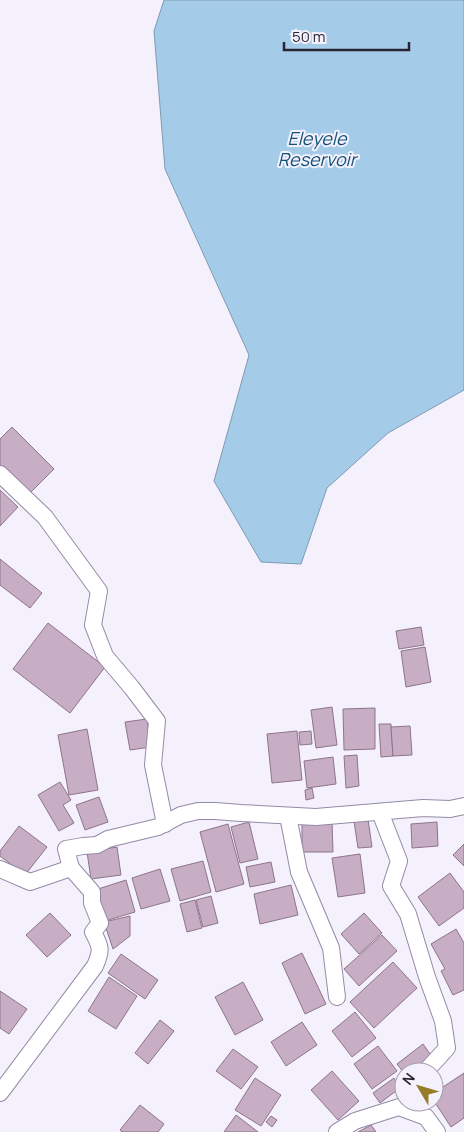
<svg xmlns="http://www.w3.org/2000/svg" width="464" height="1132" font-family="Manrope,sans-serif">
  <rect width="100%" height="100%" fill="#f4f0fc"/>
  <polygon fill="#a4cce9" stroke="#7f9ab2" points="164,0 464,0 464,390 388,433 327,488 301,564 261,562 214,481 249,355 165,169 154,31"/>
  <g fill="#c8aec4" stroke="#8d7589">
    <polygon points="12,427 54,469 29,494 0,465 0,439"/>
    <polygon points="0,490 18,507 0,526"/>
    <polygon points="0,559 42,593 30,608 0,585"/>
    <polygon points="48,623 105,667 70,713 13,669"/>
    <polygon points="421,627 424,645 399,649 396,631"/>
    <polygon points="425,647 431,682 406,687 401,651"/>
    <polygon points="332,707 337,745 316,748 311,710"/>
    <polygon points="375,708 375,749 344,750 343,709"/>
    <polygon points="147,719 151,747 130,750 125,722"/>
    <polygon points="379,724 391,724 393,756 381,757"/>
    <polygon points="410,726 412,755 393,756 391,727"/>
    <polygon points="87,729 98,790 69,795 58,735"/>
    <polygon points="297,731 302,780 272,783 267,734"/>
    <polygon points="311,731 312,744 300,745 299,732"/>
    <polygon points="357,755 359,786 346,788 344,756"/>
    <polygon points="333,757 336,784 307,788 304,761"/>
    <polygon points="60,782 71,800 63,805 74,823 59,831 38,795"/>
    <polygon points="312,788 314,798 306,800 305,790"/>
    <polygon points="99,797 108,822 85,830 76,805"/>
    <polygon points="368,819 372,847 358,848 354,821"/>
    <polygon points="249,822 258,859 240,863 231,827"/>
    <polygon points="302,822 332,822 333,852 302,852"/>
    <polygon points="437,822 438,846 412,848 411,824"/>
    <polygon points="228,824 244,884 216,892 200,832"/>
    <polygon points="19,826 47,847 25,875 0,856 0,851"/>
    <polygon points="464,844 464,866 453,855"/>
    <polygon points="117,847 121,875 91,879 87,852"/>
    <polygon points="360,854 365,893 338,897 332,858"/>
    <polygon points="203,861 211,892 180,901 171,869"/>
    <polygon points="271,862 275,882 250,887 246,867"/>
    <polygon points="160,869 170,901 141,909 132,878"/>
    <polygon points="450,873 464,892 464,908 439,926 418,897"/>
    <polygon points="126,880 135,912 105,921 95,890"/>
    <polygon points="291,885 298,915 260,924 254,894"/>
    <polygon points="211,896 218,923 203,927 196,900"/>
    <polygon points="195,900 202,928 187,932 180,904"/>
    <polygon points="50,913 71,935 47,957 26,935"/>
    <polygon points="364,913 382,933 359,954 341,934"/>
    <polygon points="130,916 130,936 113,949 104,922"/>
    <polygon points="456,929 464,943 464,990 453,995 441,971 445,969 431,944"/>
    <polygon points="382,935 397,951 359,986 344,969"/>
    <polygon points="302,953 326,1004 305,1014 282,963"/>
    <polygon points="121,954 158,980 145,999 108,973"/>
    <polygon points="393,962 417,988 374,1028 350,1002"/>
    <polygon points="109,977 137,996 116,1029 88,1011"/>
    <polygon points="243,982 263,1020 235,1035 215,997"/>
    <polygon points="0,991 27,1009 9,1034 0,1028"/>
    <polygon points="355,1012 376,1038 352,1057 332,1031"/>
    <polygon points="160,1020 174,1031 148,1064 135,1053"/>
    <polygon points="302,1022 317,1045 286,1066 271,1042"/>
    <polygon points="423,1044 433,1058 415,1072 404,1072 404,1073 397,1064"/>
    <polygon points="378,1046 397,1071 372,1089 354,1064"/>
    <polygon points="233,1049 258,1067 241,1089 216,1071"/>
    <polygon points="332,1071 359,1101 338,1120 311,1090"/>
    <polygon points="464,1073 464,1118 451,1127 434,1101 434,1093"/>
    <polygon points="255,1078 281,1095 261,1126 235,1110"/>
    <polygon points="394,1078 400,1088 380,1103 373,1093"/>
    <polygon points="140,1105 164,1124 158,1132 122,1132 120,1130"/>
    <polygon points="236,1115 258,1132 224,1132"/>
    <polygon points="271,1116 277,1120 272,1127 266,1122"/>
    <polygon points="371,1125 376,1132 358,1132"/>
  </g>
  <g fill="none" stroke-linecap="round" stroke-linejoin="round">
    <g stroke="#948aa6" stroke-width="18">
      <g id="minor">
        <polyline points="0,474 45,517 99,591 93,625 105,656 132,688 157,721 153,765 165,824"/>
        <polyline points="380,812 399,861 391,886 408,914 427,977 443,1021 447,1048 425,1072"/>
        <polyline points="288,816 299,872 331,948 337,997"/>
        <polyline points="71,868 66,849 83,846 97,845 108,839 158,827 181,815 198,811 215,811 241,813 316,817 423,808 450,809 464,806"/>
        <path d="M0,869L30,882L71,868L92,892V903L100,923L93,932C101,947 102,950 95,966L0,1093"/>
        <polyline points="337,1132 355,1121 399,1107 426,1117 437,1132"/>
      </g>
    </g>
    <use href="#minor" stroke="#fff" stroke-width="16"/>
  </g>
  <g text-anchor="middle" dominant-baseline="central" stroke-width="4" stroke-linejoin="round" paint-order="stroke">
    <g font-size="18" font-style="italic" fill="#115279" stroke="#f4f0fc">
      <text x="317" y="138">Eleyele<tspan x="317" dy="21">Reservoir</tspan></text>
    </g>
  </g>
  <g transform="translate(419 1087) rotate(308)"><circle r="24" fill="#f4f0fc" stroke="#a39faa"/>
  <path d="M0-4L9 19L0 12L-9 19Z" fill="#967c24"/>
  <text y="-8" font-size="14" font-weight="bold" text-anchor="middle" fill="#292530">N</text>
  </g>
  <path d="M284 42v8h125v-8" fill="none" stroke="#292530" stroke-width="2.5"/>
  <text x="292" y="42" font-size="15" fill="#292530" stroke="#f4f0fc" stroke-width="4" paint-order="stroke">50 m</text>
</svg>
